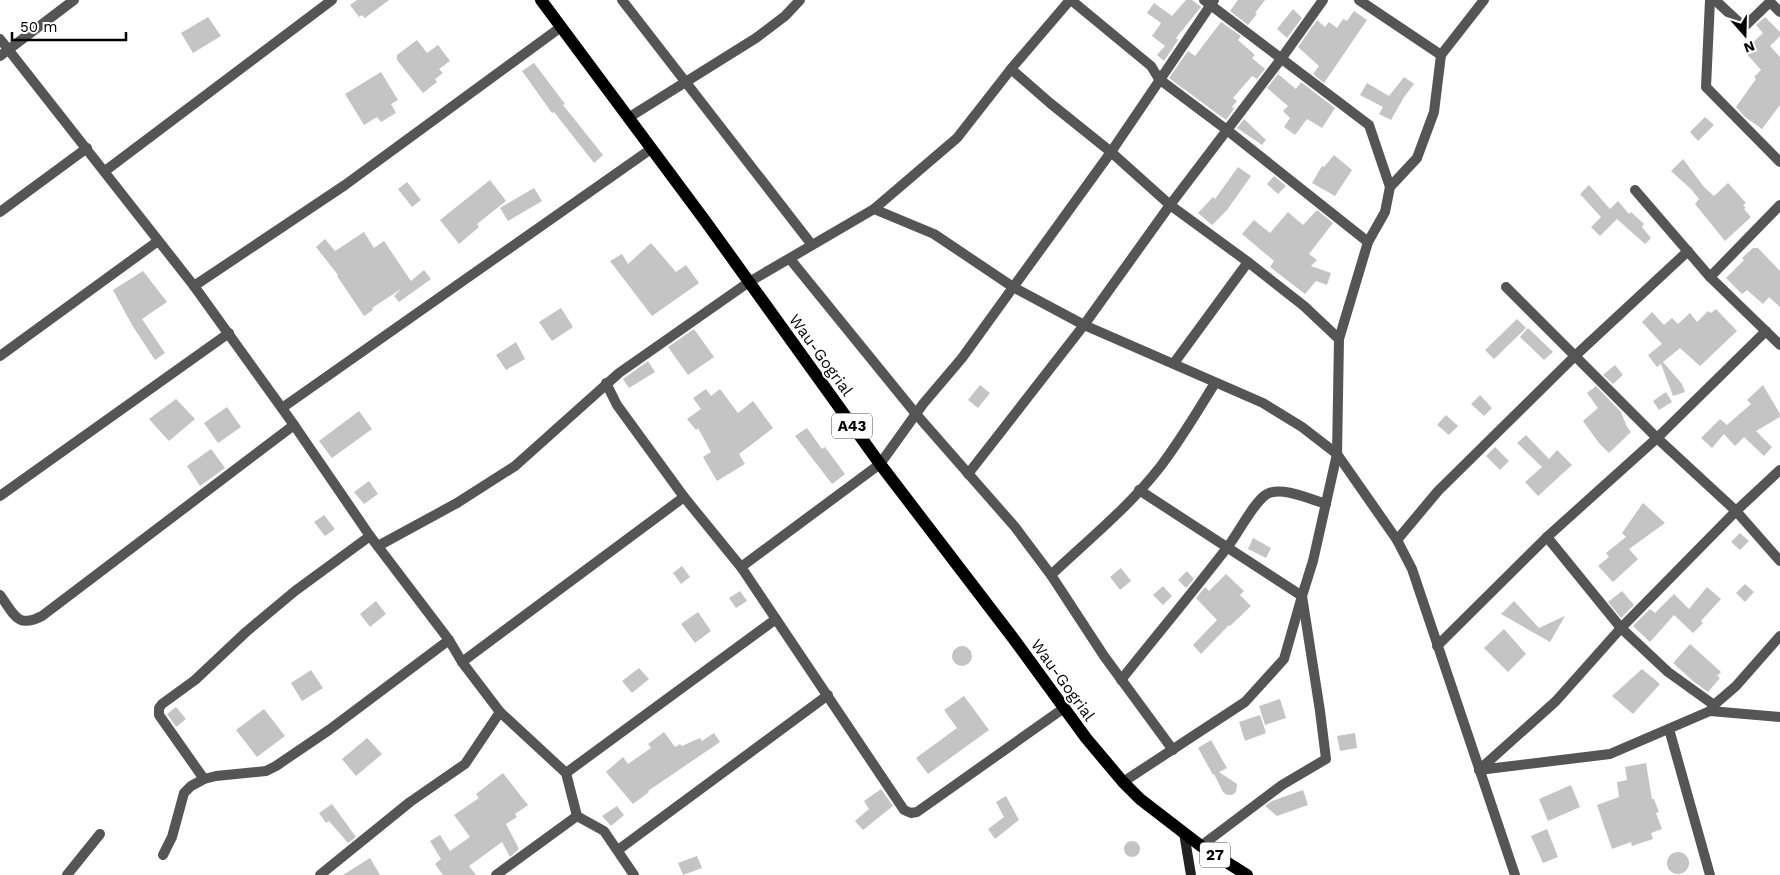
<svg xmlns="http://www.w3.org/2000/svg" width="1780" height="875" font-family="'Work Sans',sans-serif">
  <rect width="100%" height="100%" fill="#fff"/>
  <g fill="#c4c4c4">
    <polygon points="357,0 389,0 365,18 362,15 359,17 350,5"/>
    <polygon points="1186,0 1192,0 1201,7 1176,38 1178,40 1164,61 1157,55 1165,46 1152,36 1161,23 1147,13 1154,3 1172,16"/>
    <polygon points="1238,0 1265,0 1255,13 1257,14 1248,25 1230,11"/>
    <polygon points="1293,9 1302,18 1287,38 1277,29"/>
    <polygon points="1354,11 1367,20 1324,83 1313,74 1319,66 1298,47 1317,20 1325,27 1329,22 1337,28 1343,19 1347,21"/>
    <polygon points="208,17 221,36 193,53 181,33"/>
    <polygon points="1765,17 1780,32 1780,36 1770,46 1780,57 1780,105 1762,129 1745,117 1736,107 1756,79 1754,77 1761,70 1744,51 1763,33 1756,25"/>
    <polygon points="1221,22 1241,36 1238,40 1255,55 1252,58 1265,69 1257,79 1252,76 1233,98 1237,101 1232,107 1234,109 1226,120 1169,78 1188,51 1195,56"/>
    <polygon points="417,40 427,53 438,45 450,61 439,69 443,73 435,79 437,82 423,93 397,60 397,55"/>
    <polygon points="534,63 565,104 563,105 603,155 594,163 554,112 552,113 522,71"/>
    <polygon points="381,72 398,100 391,104 396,113 381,122 377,117 364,125 345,94"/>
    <polygon points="1278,74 1296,89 1301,82 1335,108 1322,128 1307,119 1295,135 1284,127 1290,118 1283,111 1288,106 1267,88"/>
    <polygon points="1404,77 1414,84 1404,97 1391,120 1379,114 1383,107 1360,95 1367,83 1389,96"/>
    <polygon points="1705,117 1714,125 1698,141 1690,132"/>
    <polygon points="1244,119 1266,140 1262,145 1237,128"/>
    <polygon points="1334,155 1352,170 1335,196 1312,183 1322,166 1324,167"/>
    <polygon points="1683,159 1704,187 1714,196 1728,183 1746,203 1743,205 1746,208 1744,209 1751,217 1725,241 1695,204 1699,199 1691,189 1671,171"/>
    <polygon points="1238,167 1251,176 1227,210 1212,225 1198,213 1213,197 1215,199"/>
    <polygon points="1274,176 1286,186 1278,194 1267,184"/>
    <polygon points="490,180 506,201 477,224 479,227 459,244 440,220"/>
    <polygon points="407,182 421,200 412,207 398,189"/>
    <polygon points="1589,185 1610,209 1618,201 1629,214 1631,212 1644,224 1642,227 1651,238 1645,244 1617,219 1600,236 1591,227 1601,217 1580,194"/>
    <polygon points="534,188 542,201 508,221 500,208"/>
    <polygon points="1317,210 1333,223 1309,254 1317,260 1311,266 1331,273 1327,285 1316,281 1305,294 1270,267 1274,261 1242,234 1254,220 1270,233 1288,212 1303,225"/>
    <polygon points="364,232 374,248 384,241 411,281 424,270 431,279 399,302 394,296 401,289 372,308 373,310 364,316 337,276 338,275 316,247 325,239 335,251"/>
    <polygon points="651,243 676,272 686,265 699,283 652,316 610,261 622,254 628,264"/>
    <polygon points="1753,248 1758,248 1780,271 1780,307 1769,297 1763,304 1747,290 1742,294 1726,278 1744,260 1742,258"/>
    <polygon points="143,271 167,302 142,319 165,353 155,360 132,325 113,290"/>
    <polygon points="561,308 573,327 552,341 539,322"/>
    <polygon points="1716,309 1737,331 1700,366 1680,348 1663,362 1682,384 1685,392 1673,396 1661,364 1657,367 1648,355 1662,344 1642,322 1652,312 1664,325 1672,318 1678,324 1690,313 1697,322 1708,311 1711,313"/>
    <polygon points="1517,319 1526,328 1494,359 1485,350"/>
    <polygon points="1528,328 1553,352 1544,360 1520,337"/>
    <polygon points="694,329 714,357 688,375 668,347"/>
    <polygon points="516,342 525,359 506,370 496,355"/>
    <polygon points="648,361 655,372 629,388 623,379"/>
    <polygon points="1615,365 1623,375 1613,384 1603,375"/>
    <polygon points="980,385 990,393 978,408 968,400"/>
    <polygon points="1763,385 1780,414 1780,417 1756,431 1772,447 1764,456 1744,437 1735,446 1724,434 1712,448 1701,438 1720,419 1727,425 1751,404 1747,400"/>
    <polygon points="1596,386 1621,412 1627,427 1631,432 1609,453 1599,443 1583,421 1598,408 1587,393"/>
    <polygon points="706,389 711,396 720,389 738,413 753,401 773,428 739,454 745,464 717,481 703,457 711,452 698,428 696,430 687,419 701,409 693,398"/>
    <polygon points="1666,392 1672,402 1659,410 1653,401"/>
    <polygon points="1480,395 1492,408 1484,416 1471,404"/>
    <polygon points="176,399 195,419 169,441 149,419"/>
    <polygon points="227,407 241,427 218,443 204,423"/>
    <polygon points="359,411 372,429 332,458 319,441"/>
    <polygon points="1446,415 1458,426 1449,435 1437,425"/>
    <polygon points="807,428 822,449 825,447 845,474 832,484 795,436"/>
    <polygon points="1526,435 1549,459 1557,450 1572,465 1538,496 1525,482 1542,467 1517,443"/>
    <polygon points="1495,447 1509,461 1500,470 1486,456"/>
    <polygon points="211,449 225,468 200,486 187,466"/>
    <polygon points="369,481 378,494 364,504 354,492"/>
    <polygon points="1643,503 1665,523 1629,549 1638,559 1613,582 1598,566 1609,557 1606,553 1626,537 1622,533"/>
    <polygon points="324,515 335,529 325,536 314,522"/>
    <polygon points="1740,533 1749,541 1740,550 1731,542"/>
    <polygon points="1253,538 1271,548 1266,558 1248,549"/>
    <polygon points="682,566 690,577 681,584 673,573"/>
    <polygon points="1121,568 1131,581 1120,590 1110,577"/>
    <polygon points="1187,571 1194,579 1186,588 1178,580"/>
    <polygon points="1226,574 1244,591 1240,595 1251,606 1230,626 1229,625 1201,654 1193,645 1217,620 1196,598 1205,587 1209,591"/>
    <polygon points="1745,584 1754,592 1745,602 1736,593"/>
    <polygon points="1163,586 1172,596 1163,605 1153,595"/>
    <polygon points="1707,587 1721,599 1701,621 1703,623 1693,633 1674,615 1650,642 1633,626 1650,609 1655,613 1674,594 1689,609"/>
    <polygon points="740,591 747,601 736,608 729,598"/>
    <polygon points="1622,591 1634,605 1621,618 1608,602"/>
    <polygon points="376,601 386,614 370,627 360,614"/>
    <polygon points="1514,601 1539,628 1565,616 1550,642 1501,614"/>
    <polygon points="698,612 711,631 695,643 681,624"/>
    <polygon points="1504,629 1526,654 1508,672 1484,648"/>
    <polygon points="1690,644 1721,672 1717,676 1720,678 1708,692 1693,681 1673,663"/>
    <circle cx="962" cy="656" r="10"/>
    <polygon points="639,668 649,679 632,693 622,681"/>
    <polygon points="1642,669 1660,684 1633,714 1612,696"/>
    <polygon points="311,670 323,688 302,701 291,683"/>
    <polygon points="964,696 989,730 928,774 916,758 957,728 944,710"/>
    <polygon points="1280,699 1286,718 1265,725 1259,706"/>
    <polygon points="176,707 186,719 176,727 167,714"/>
    <polygon points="264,709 285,736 257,757 236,730"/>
    <polygon points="1260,715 1266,733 1245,741 1239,722"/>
    <polygon points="664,732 675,747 680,744 682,746 700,738 702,741 714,733 720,742 648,791 649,792 633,804 606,772 623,757 628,764 651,748 648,744"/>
    <polygon points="1355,733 1357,748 1340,751 1337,736"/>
    <polygon points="367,738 382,754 356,776 342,759"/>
    <polygon points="1211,740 1227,768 1219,772 1237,784 1236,792 1232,795 1227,795 1223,792 1214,774 1213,775 1198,748"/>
    <polygon points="1646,763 1652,799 1654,799 1659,812 1656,813 1662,829 1651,833 1653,839 1632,846 1631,842 1612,849 1597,805 1619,797 1617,782 1627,780 1625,767"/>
    <polygon points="503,773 528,805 515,814 517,817 506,824 519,849 510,857 502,842 469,866 476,875 443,875 435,864 441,859 430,841 440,835 450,851 470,837 454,815 479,798 476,794"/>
    <polygon points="1571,785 1580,807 1548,821 1539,799"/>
    <polygon points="881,789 893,806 863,830 855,821 869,809 864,801"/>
    <polygon points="1303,790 1308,805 1277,816 1265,806 1272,801"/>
    <polygon points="1006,796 1019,820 995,839 988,829 1004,817 996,802"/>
    <polygon points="332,804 356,837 348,843 329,821 326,823 319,813"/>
    <polygon points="617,806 624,815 611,826 602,816"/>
    <polygon points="1547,829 1558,857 1543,863 1531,836"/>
    <circle cx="1132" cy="849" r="8"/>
    <circle cx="1678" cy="863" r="11"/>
    <polygon points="697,856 702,868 683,875 678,863"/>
    <polygon points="370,858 380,875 343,875"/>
  </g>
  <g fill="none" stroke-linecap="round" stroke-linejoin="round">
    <g stroke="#555" stroke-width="10">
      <polyline points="622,0 812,245"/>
      <polyline points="1071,0 1151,66 1159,79 1227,130 1368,242"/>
      <polyline points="1204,0 1369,125 1390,187"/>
      <polyline points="1359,0 1441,55"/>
      <polyline points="1710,0 1706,87 1780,162"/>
      <polyline points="1715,0 1744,27 1770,2 1780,12"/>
      <polyline points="0,39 194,286 294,425 370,536 449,640 329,730 276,766 266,771 216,776 204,779 191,786 184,793 172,837 163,855"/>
      <polyline points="0,56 74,0"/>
      <polyline points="1011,69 1050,103 1111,152 1170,205 1248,262 1304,306 1339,339"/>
      <polyline points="628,118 756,38 785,16 800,0"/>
      <polyline points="105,171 332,0"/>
      <polyline points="1635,190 1710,277 1780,345"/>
      <polyline points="874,209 934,234 1013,287 1084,325 1263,403 1302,427 1337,454 1397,540 1412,569 1515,875"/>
      <polyline points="0,212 87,148"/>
      <polyline points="790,259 916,414 1015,527 1051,575 1104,656 1173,750"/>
      <polyline points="1710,277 1780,205"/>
      <polyline points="194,286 345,185 561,27"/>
      <polyline points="1506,287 1657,438 1736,511 1780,561"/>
      <polyline points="0,356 158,241"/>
      <polyline points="1174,363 1248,262"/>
      <polyline points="606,383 617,405 684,497 741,567 904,810 911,813 917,812 1064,708"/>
      <polyline points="282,408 651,149"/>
      <polyline points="968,474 1084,325 1170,205 1281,59 1323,0"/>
      <polyline points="0,496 229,333"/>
      <polyline points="1547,537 1621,628 1668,672 1714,705"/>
      <polyline points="1397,540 1438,491 1576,355 1688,251"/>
      <polyline points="378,546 457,503 515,466 619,373 749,282 874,209 957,138 1011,69 1070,0"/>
      <polyline points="741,567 880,464 923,404 962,358 1111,152 1214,0"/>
      <path d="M1051,575C1088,540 1129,507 1160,467C1180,441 1197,412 1215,383"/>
      <path d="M0,595C14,614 17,629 42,616L294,425"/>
      <polyline points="449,640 462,662 500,712 566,773 577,816 604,831 634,875"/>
      <polyline points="1437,646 1547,537 1657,438 1766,331"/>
      <polyline points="462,662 684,497"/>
      <path d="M1121,680C1156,636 1192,593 1226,549C1237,536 1254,501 1267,494C1281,486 1310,499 1326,504"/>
      <polyline points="1710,711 1780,717"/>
      <polyline points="1669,729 1710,875"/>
      <polyline points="1479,770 1556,701 1621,628 1736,511 1780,470"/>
      <polyline points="1479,770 1610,754 1710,711 1714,705 1736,686 1780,636"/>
      <polyline points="566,773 776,619"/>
      <polyline points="204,779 159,715 159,708 162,704 195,680 246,632 295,591 370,536"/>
      <polyline points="1123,782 1245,702 1284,659 1302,596 1139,490"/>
      <polyline points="1201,846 1282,785 1326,759 1320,711 1302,596 1313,561 1337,454 1339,339 1368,242 1385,212 1390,187 1417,158 1434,112 1441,55 1484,0"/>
      <polyline points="618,850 828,695"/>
      <polyline points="67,875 100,834"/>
      <polyline points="320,875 410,802 465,764 500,712"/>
      <polyline points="496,875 577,816"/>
    </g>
    <polyline stroke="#222" stroke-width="10" points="1184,833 1191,875"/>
    <polyline stroke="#000" stroke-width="12" points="541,0 706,222 880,464 1013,638 1086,738 1123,782 1140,799 1201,846 1247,875"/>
  </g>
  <g text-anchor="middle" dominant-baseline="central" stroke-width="4" stroke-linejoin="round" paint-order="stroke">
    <g fill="#fff" stroke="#4c4c4c" stroke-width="1">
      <rect x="832" y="413.5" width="40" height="25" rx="4"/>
      <rect x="1200" y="842.5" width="30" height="25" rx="4"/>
    </g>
    <g font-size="15" font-weight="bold" fill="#000">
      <text x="852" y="426">A43</text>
      <text x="1215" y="855">27</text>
    </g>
    <g font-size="16" fill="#000" stroke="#fff">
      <text transform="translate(821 355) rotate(54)">Wau-Gogrial</text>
      <text transform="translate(1063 680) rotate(54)">Wau-Gogrial</text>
    </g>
  </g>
  <g transform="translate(1745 35) rotate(160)" stroke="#ffffff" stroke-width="4" paint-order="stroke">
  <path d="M0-4L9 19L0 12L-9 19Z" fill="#000000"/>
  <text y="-8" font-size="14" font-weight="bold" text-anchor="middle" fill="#000000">N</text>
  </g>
  <path d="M12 32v8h114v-8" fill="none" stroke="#000000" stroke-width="2.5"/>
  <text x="20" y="32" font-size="15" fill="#000000" stroke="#ffffff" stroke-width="4" paint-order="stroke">50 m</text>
</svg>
